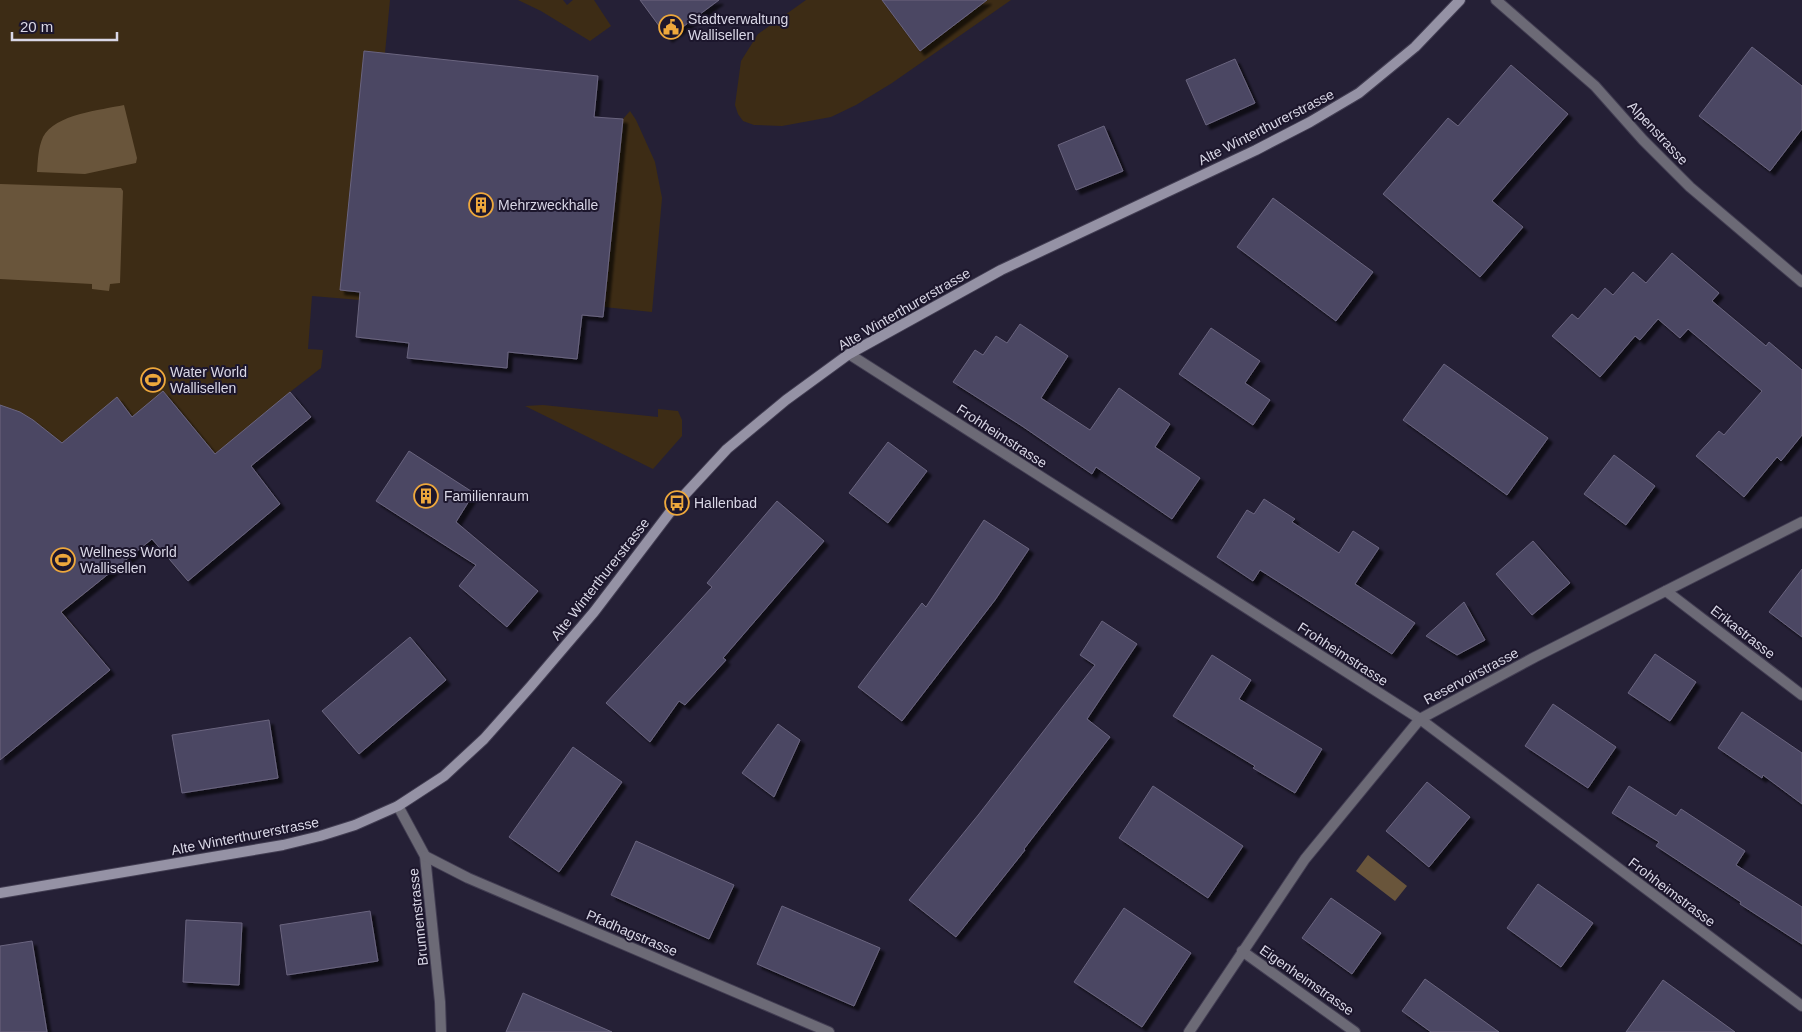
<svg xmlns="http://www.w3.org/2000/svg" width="1802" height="1032" font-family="Helvetica,sans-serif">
  <defs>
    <filter id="shadow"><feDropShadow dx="4.5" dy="4.5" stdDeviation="1" flood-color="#0009"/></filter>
  </defs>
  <rect width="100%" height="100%" fill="#252036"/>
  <g fill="#3d2c15">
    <polygon points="0,0 390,0 385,53 364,51 340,290 361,293 360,300 312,296 308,349 323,350 321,368 290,392 311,417 251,466 265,516 188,581 152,539 62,612 110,670 0,760"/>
    <polygon points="518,0 563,0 567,5 573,0 594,0 611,26 590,41 541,11"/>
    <polygon points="806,0 882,0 920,51 987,0 1011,0 892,83 856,105 831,117 782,126 754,125 743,121 738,114 735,105 741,61 758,34"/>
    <polygon points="630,111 636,120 655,162 662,198 652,312 604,307 623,119"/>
    <polygon points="543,405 658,417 658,409 678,411 682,420 682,436 653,469 525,406"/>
  </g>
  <g fill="#69553b">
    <path d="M124,105L137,158L136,163L85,174L37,172C38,160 38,148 43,137C55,114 101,110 124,105Z"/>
    <polygon points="0,184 121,188 123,191 120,283 110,284 109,291 92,289 92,284 0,279"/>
    <polygon points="1368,855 1407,886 1395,901 1356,871"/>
  </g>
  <g fill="#4c4663" stroke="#6a657f" filter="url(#shadow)">
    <polygon points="640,0 719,0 668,38"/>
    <polygon points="882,0 987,0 920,51"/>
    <polygon points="1752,47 1802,86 1802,129 1770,171 1699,116"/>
    <polygon points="364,51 598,76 594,117 623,119 603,317 582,315 577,359 508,352 507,368 407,358 409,343 356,337 360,292 340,290"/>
    <polygon points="1235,59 1255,103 1206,125 1186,80"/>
    <polygon points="1511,65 1568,114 1492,201 1523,227 1480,277 1383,194 1448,118 1458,126"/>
    <polygon points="1104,126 1123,171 1076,190 1058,145"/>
    <polygon points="1273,198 1373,272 1336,321 1237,247"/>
    <polygon points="1672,253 1719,293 1712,301 1766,346 1769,342 1802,370 1802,435 1781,461 1777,457 1744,497 1696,456 1719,431 1724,435 1762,391 1688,329 1680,338 1658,319 1640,340 1635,336 1600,377 1552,336 1572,314 1578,319 1605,288 1613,295 1633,272 1646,283"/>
    <polygon points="1020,324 1068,356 1041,398 1090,430 1119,388 1170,424 1155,447 1200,478 1172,519 1096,467 1092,474 1022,426 953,382 975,350 983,355 996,336 1007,343"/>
    <polygon points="1211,328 1260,361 1245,383 1270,400 1253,425 1179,374"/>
    <polygon points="1444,364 1548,438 1507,495 1403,420"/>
    <polygon points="163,391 215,454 290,392 311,417 251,466 280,504 188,581 152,539 61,612 110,670 0,760 0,405 20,412 33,420 62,443 117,397 132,417"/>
    <polygon points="888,442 927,471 888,523 849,493"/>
    <polygon points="409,451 474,493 456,522 538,591 507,627 459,586 476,565 376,501"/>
    <polygon points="1614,455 1655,486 1626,525 1584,494"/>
    <polygon points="1264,499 1295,519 1292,522 1339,553 1353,531 1379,548 1355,584 1415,623 1392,654 1260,570 1253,581 1217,557 1247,510 1254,514"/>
    <polygon points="777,501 824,541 723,658 726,660 685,705 679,701 650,742 606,703 712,587 707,583"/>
    <polygon points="984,520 1029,549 995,600 902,721 858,687 922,603 926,607"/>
    <polygon points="1533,541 1570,583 1532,615 1496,574"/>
    <polygon points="1802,569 1802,637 1769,612"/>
    <polygon points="1464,602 1485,640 1457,655 1426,636"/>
    <polygon points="1102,621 1137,644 1087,719 1110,737 1024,849 1025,850 956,937 909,900 979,814 1095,665 1080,655"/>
    <polygon points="410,637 446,680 359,754 322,711"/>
    <polygon points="1655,654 1696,682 1670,721 1628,693"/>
    <polygon points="1212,655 1251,680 1239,699 1322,749 1295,793 1253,768 1255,766 1173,716"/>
    <polygon points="1553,704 1616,747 1588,788 1525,746"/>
    <polygon points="1742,712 1802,753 1802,804 1763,775 1762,778 1718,748"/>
    <polygon points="269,720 278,778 182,793 172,735"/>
    <polygon points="778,724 800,740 774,797 742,773"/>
    <polygon points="573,747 622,782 559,872 509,837"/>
    <polygon points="1427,782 1470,817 1429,867 1386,831"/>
    <polygon points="1153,786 1243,846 1208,898 1119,838"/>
    <polygon points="1629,786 1676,816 1681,809 1745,851 1736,865 1802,907 1802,944 1740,904 1741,902 1656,846 1659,842 1612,813"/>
    <polygon points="636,841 734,885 709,939 611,895"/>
    <polygon points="1538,884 1593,923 1561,967 1507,928"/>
    <polygon points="1331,898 1381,933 1352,974 1302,938"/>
    <polygon points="782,906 880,948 854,1006 757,964"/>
    <polygon points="1124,908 1191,953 1142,1027 1074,982"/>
    <polygon points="370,911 378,961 287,975 280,925"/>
    <polygon points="186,920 242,923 239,985 183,982"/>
    <polygon points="32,941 47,1032 0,1032 0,946"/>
    <polygon points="1425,979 1460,1004 1499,1032 1431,1032 1402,1011"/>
    <polygon points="1663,980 1735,1032 1626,1032"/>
    <polygon points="523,993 612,1032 506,1032"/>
  </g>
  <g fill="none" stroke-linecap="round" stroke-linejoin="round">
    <g stroke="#423d52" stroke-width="12">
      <g id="minor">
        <polyline points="1496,0 1595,86 1643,140 1690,187 1802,282"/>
        <polyline points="849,354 1420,719 1802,1006"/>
        <polyline points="1666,591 1802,695"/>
        <polyline points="398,806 425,856 440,1002 441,1032"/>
        <polyline points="425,856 468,878 829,1032"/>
        <polyline points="1242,951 1355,1032"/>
        <polyline points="1189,1032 1305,859 1420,719 1535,657 1802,522"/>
      </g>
    </g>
    <g stroke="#423d52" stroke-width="12">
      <polyline id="secondary" points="0,893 283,845 320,836 355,825 398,806 444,776 484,739 531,686 594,612 677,503 727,449 786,400 849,354 1001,270 1256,150 1310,122 1359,93 1415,47 1460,0"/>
    </g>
    <use href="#minor" stroke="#6c6a76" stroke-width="10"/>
    <use href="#secondary" stroke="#9592a5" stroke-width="10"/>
  </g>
  <defs>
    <g id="civic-ring" transform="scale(1.25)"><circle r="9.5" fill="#1c162c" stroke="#eea83c" stroke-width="1.5"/><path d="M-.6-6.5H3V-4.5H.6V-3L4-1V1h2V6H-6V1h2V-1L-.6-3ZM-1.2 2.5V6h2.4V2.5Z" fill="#eea83c"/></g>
    <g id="building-ring" transform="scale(1.25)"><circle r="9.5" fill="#1c162c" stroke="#eea83c" stroke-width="1.5"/><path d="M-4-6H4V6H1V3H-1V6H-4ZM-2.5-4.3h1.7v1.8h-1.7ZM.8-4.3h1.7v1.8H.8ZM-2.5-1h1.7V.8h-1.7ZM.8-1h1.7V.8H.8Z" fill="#eea83c"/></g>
    <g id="stadium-ring" transform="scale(1.25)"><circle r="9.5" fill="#1c162c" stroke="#eea83c" stroke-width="1.5"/><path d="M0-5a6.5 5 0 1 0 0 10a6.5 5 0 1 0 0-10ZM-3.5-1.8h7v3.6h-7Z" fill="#eea83c"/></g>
    <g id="bus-ring" transform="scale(1.25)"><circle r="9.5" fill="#1c162c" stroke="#eea83c" stroke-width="1.5"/><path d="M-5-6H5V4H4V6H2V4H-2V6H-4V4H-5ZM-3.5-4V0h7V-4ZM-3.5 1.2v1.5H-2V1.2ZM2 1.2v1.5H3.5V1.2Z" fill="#eea83c"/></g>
  </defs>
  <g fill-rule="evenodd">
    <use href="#civic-ring" x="671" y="27"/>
    <use href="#building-ring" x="481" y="205"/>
    <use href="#stadium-ring" x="153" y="380"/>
    <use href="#building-ring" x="426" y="496"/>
    <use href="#bus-ring" x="677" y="503"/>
    <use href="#stadium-ring" x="63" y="560"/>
  </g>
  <g text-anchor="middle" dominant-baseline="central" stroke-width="4" stroke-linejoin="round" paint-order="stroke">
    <g font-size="14" fill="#d9d7e6" stroke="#1c162c" text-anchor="start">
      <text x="688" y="19">Stadtverwaltung<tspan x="688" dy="16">Wallisellen</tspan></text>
      <text x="498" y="205">Mehrzweckhalle</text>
      <text x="170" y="372">Water World<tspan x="170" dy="16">Wallisellen</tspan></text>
      <text x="444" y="496">Familienraum</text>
      <text x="694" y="503">Hallenbad</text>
      <text x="80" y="552">Wellness World<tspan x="80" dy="16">Wallisellen</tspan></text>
    </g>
    <g font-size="14" fill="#d9d7e6" stroke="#1c162c">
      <text transform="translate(1266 127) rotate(-27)">Alte Winterthurerstrasse</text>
      <text transform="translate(1658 133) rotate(47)">Alpenstrasse</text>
      <text transform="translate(904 309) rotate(-30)">Alte Winterthurerstrasse</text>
      <text transform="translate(1002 436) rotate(33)">Frohheimstrasse</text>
      <text transform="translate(600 579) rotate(-52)">Alte Winterthurerstrasse</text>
      <text transform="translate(1743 632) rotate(38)">Erikastrasse</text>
      <text transform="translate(1343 654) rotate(33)">Frohheimstrasse</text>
      <text transform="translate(1471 676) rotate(-28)">Reservoirstrasse</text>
      <text transform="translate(245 836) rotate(-11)">Alte Winterthurerstrasse</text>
      <text transform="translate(1672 892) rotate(37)">Frohheimstrasse</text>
      <text transform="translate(418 917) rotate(-96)">Brunnenstrasse</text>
      <text transform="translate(632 933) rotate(23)">Pfadhagstrasse</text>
      <text transform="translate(1307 980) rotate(35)">Eigenheimstrasse</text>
    </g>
  </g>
  <path d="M12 32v8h105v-8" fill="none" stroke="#d9d7e6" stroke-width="2.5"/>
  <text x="20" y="32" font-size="15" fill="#d9d7e6" stroke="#1c162c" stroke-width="4" paint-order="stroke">20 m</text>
</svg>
